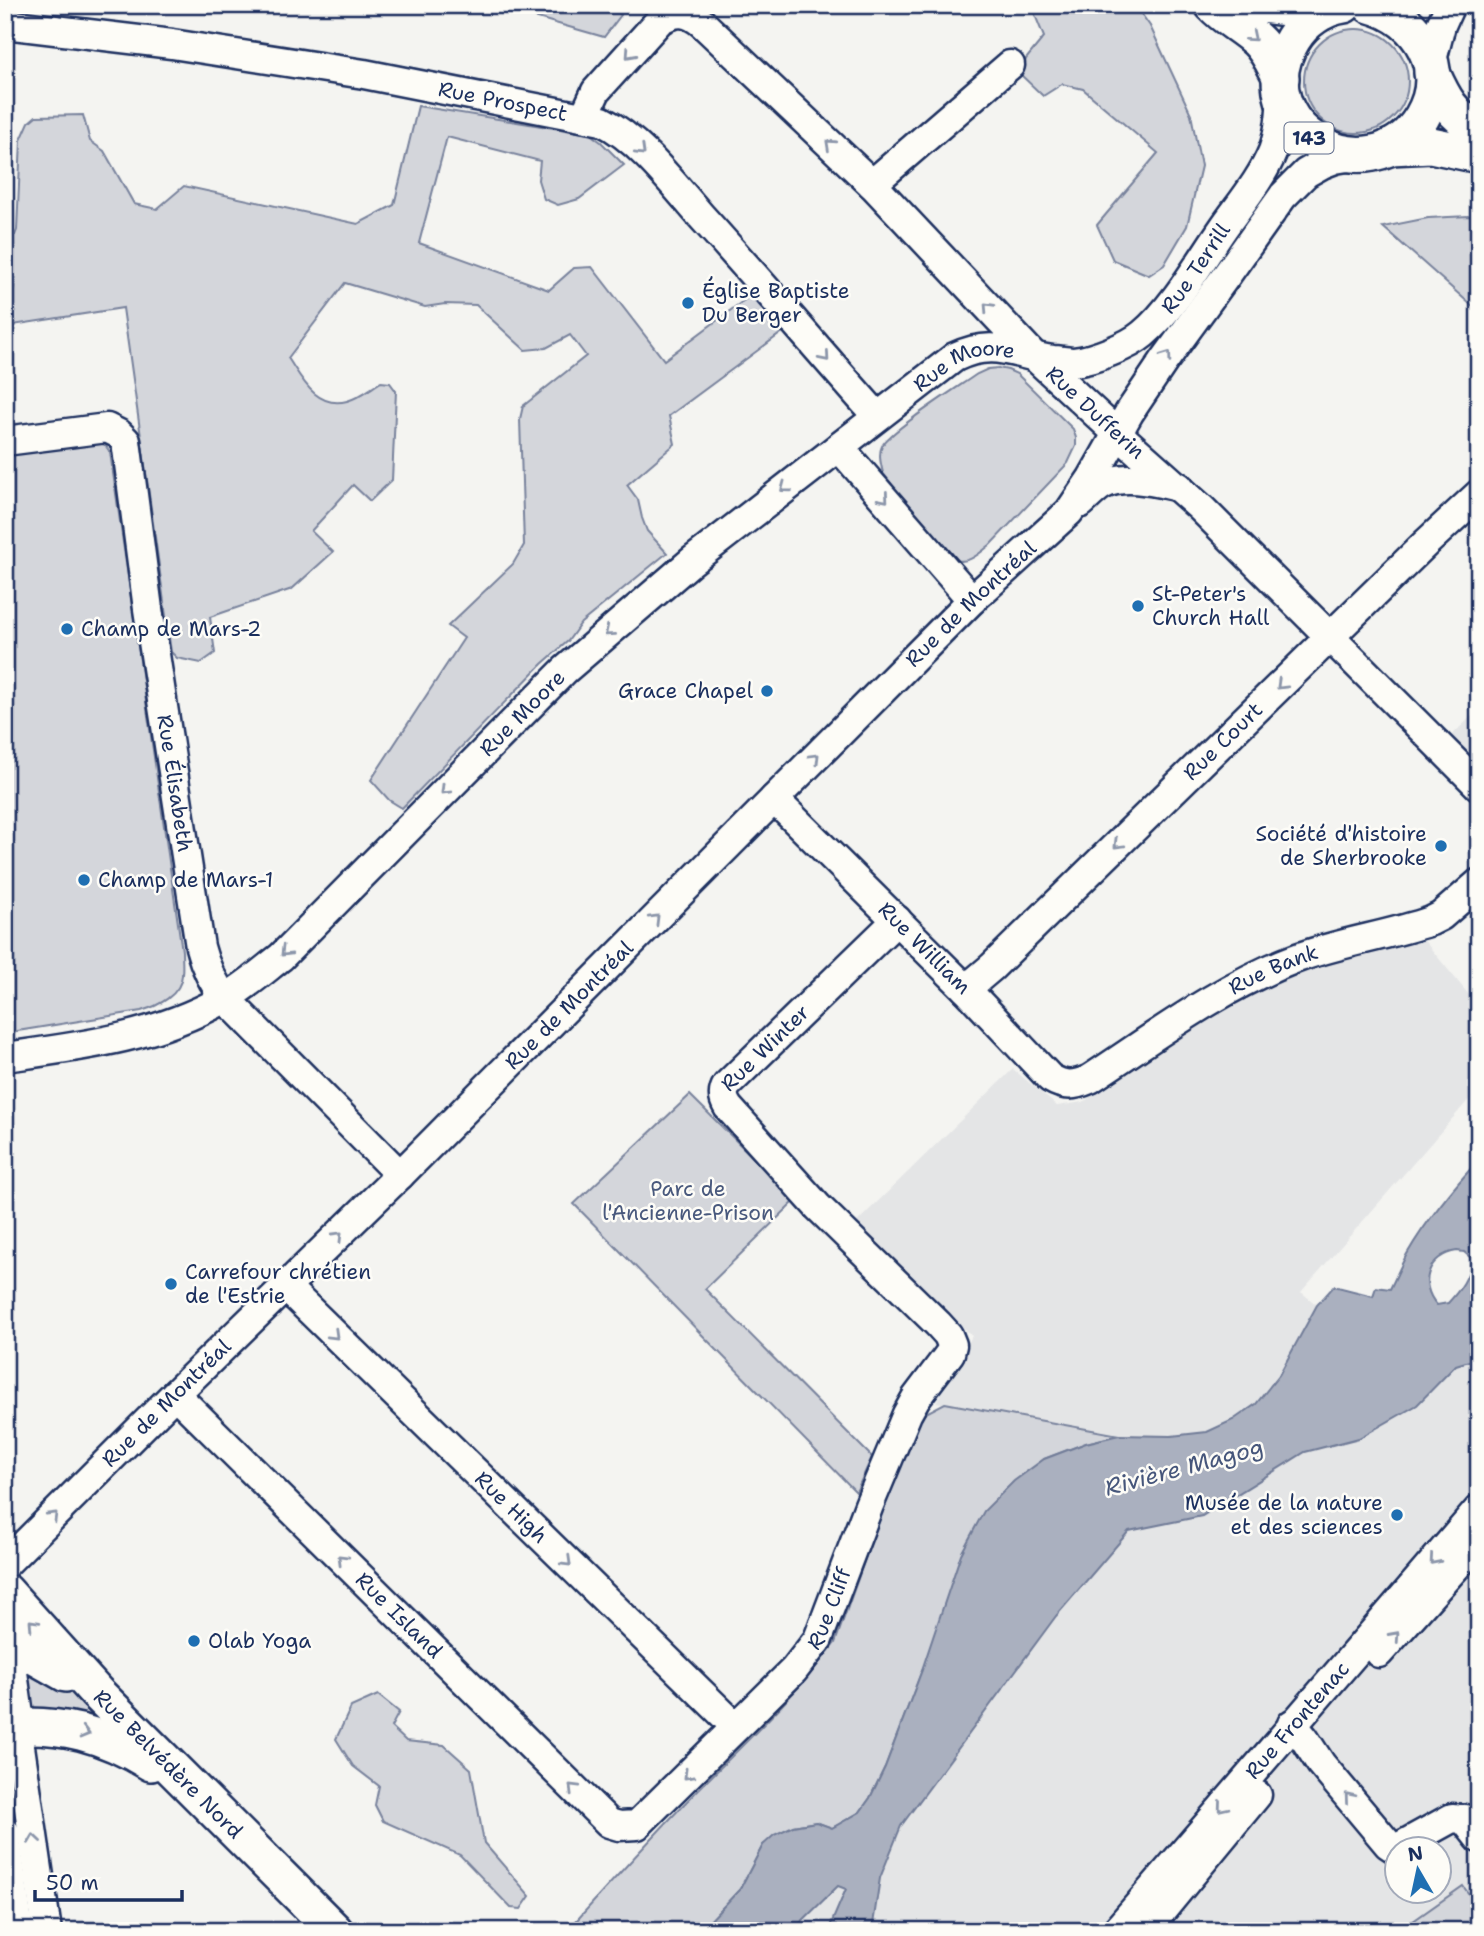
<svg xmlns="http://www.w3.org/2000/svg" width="1484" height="1936" font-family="'Shantell Sans',sans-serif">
  <rect width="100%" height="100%" fill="#f4f4f1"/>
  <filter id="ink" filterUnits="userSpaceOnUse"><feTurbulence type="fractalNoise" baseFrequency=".0143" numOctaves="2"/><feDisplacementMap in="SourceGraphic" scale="14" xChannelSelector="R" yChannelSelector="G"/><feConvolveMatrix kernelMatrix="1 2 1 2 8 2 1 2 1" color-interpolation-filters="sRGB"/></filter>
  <g filter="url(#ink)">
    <g fill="#e4e5e6" fill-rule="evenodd">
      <polygon points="1479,709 1479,786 1448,739"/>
      <polygon points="1422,938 1479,1007 1479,1088 1301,1292 1317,1305 1279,1375 1256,1404 1233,1420 1207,1432 1171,1436 1119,1435 936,1402 972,1336 857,1222 1013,1069 1057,1106 1083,1102 1232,1002 1317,959"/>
      <path d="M1479,1358V1931H872L880,1878L901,1826L1056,1616L1129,1531L1202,1516L1305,1452L1360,1438L1417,1405L1456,1365ZM1396,1848H1438V1890H1396Z"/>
      <polygon points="838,1886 846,1889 828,1931 777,1931 780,1925 794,1930"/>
    </g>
    <g fill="#d4d6db" stroke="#78829c" stroke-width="2">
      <polygon points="492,5 609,5 621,15 604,37"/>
      <polygon points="1031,5 1135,5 1150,26 1191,114 1201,166 1187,226 1164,265 1149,275 1113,260 1097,225 1158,153 1083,89 1062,84 1043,96 1021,75 1026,59 1044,37"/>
      <circle cx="1356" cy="81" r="52"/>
      <path d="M418,106L590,134L601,142L624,165L579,199L558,205L544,199L538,180L540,161L447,137L419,243L549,290L574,268L592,267L664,360L751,295L784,331L669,416L675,444L627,485L638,500L642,518L647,531L667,553L581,623L568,641L542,664L402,808L389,800L371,780L464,638L448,626L513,564L524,545L520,419L523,406L586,356L570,335L546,348L525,350L476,305L445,304L425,307L345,283L288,358C302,379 316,409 347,401C359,398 371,388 381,382L390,383L396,391L392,480L370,501L353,485L311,531L333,552L292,589L210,617L215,653L201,663L177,658L171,652L123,308L13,325L8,323L7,312L14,287L11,259L5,254V236L15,235L17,230L21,140L29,122L36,116L83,115L90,141L104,151L134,204L157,209L184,186L358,224L394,205Z"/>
      <polygon points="1469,216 1479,219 1479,312 1383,227 1428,218"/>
      <path d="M998,368L1008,370L1017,374L1073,429L1076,438V446L1068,463L990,545C977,556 965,567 949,557L883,473C881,465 878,454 882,446C889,431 960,386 977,374L988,369Z"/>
      <path d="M97,442L105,445L110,452L182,951C182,959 183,967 182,975C181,995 158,1006 141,1011L5,1033V454Z"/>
      <polygon points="690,1095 796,1200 705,1289 872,1457 856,1492 574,1204"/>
      <path d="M945,1403L1119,1435L1086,1443L1044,1459L922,1670L885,1767L870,1798L860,1812L832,1828L816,1822L793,1826L763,1845L740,1889L709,1922L695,1931H567C608,1886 649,1840 692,1796C740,1747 793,1699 835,1643L903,1452L913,1431L924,1414Z"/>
      <polygon points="25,1668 66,1687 115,1731 33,1714"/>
      <polygon points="378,1695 399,1712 391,1727 406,1741 444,1745 471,1769 484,1843 530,1896 521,1909 511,1908 460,1855 383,1821 375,1805 379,1786 353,1766 336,1739 351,1707"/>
      <polygon points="1463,1886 1479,1908 1479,1931 1399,1931"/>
    </g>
    <path fill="#aab0bf" stroke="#717c98" stroke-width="2" fill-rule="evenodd" d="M1479,1160V1358L1456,1365L1417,1405L1359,1438L1305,1452L1202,1516L1129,1531L1056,1616L901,1826L880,1878L872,1931H828L846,1889L838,1886L793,1930L780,1925L777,1931H695L709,1922L740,1889L763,1845L774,1835L793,1826L816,1822L832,1828L860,1812L870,1798L885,1767L922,1670L961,1554L984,1511L1014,1481L1044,1459L1086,1443L1119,1435L1171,1436L1207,1432L1233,1420L1256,1404L1279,1375L1317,1305L1334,1286L1373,1296L1376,1287L1390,1289C1396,1277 1401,1265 1407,1254C1424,1224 1455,1185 1479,1160ZM1457,1251L1464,1252L1471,1258C1471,1276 1459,1291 1448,1303L1437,1305C1418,1284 1428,1255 1457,1251Z"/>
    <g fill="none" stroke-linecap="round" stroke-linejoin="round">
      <g stroke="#1b2f5e" stroke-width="33">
        <g id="minor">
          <path id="s1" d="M5,24L172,44L364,74L602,121C640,140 673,184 701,216C761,282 818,350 877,416"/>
          <polyline points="1431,64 1441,25 1450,5"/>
          <path id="s2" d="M584,117L596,91L660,20C677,10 687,11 702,23L872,184L1035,357L1118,434L1201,508L1479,786"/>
          <polyline points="872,184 1010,65"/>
          <path id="s3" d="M5,441L107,428L119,434L126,441L148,609L200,947C205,967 212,982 225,998L400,1175"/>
          <polyline points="839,447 972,600"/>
          <path d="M1081,503C1088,497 1095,489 1102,485C1124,473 1156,482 1179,487"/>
          <path id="s4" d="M774,799L966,989L1050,1078C1065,1087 1074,1086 1090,1079C1157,1035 1222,986 1297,958C1341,942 1387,936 1431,921L1441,916L1479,883"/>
          <path id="s5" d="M966,989L992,967L1425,544L1479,494"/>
          <path id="s6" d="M5,1057C83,1046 154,1038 224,999C245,987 263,971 281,957L565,670L692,561L955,357C995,338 1013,355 1053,360C1060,360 1068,362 1074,362C1093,360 1129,346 1143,334C1174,308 1201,260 1224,227C1241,203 1262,178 1273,151C1280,132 1281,112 1282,93"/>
          <path id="s7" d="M286,1287L736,1727"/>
          <path id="s8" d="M175,1394L609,1823L619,1826L637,1825L794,1670L818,1639L869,1505L907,1414L916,1398L950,1353L952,1345L948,1335L938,1324L818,1207L728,1107C723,1099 722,1093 727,1085L897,920"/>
          <path id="s9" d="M5,1564L175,1394L400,1175L972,600L1069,512L1092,478L1129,413L1164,361L1226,276L1283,196L1306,173L1322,164L1335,159L1359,155"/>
          <polyline points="1379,1653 1479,1541"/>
          <polyline points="1292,1724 1304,1738 1321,1764 1388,1844 1394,1848 1401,1846 1452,1818 1464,1819 1479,1838"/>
          <polyline points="17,1726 47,1931"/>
          <polyline points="5,1832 19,1931"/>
          <path id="s10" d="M1116,1931L1479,1509"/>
          <polyline points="1145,1931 1257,1795"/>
        </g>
      </g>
      <g stroke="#1b2f5e" stroke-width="40">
        <g id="major">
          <path d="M1213,5C1226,19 1243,27 1257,40C1268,50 1274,65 1281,78"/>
          <polyline points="1261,5 1322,12"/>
          <path d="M1344,5C1323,8 1304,21 1293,39C1239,125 1370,203 1422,117C1450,70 1420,18 1370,5"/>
          <path d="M1432,73C1444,100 1452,115 1479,130"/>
          <polyline points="1390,147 1431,145 1479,155"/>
          <path id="s11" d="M5,1591L96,1692L335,1931"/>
          <polyline points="5,1641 17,1726"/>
          <polyline points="5,1643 27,1652 66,1674"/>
          <path d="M5,1727C61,1722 104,1734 151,1763"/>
        </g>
      </g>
      <use href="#minor" stroke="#fdfcf7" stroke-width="28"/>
      <use href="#major" stroke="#fdfcf7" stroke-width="35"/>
    </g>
    <defs><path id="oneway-chevron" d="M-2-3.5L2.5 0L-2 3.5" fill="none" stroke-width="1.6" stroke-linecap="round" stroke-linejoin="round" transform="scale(1.75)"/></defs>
    <g stroke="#8c96aa">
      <use href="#oneway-chevron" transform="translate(1252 37) rotate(40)"/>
      <use href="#oneway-chevron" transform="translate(630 54) rotate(132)"/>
      <use href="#oneway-chevron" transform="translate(830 144) rotate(-137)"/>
      <use href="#oneway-chevron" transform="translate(641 151) rotate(44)"/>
      <use href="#oneway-chevron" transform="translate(988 307) rotate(-133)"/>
      <use href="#oneway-chevron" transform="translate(1167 356) rotate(-54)"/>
      <use href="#oneway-chevron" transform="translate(825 357) rotate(49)"/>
      <use href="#oneway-chevron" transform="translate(785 488) rotate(143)"/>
      <use href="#oneway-chevron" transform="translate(884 498) rotate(49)"/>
      <use href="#oneway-chevron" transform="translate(609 632) rotate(140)"/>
      <use href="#oneway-chevron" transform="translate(1281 685) rotate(136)"/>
      <use href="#oneway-chevron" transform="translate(815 758) rotate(-45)"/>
      <use href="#oneway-chevron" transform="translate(445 790) rotate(135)"/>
      <use href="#oneway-chevron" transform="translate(1118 844) rotate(135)"/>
      <use href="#oneway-chevron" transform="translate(655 919) rotate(-45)"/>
      <use href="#oneway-chevron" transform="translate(285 952) rotate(135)"/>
      <use href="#oneway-chevron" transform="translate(338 1236) rotate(-45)"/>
      <use href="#oneway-chevron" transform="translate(334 1335) rotate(44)"/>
      <use href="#oneway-chevron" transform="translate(53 1516) rotate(-45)"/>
      <use href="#oneway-chevron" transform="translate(342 1559) rotate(-135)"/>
      <use href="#oneway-chevron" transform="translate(1434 1560) rotate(131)"/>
      <use href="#oneway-chevron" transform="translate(567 1562) rotate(44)"/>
      <use href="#oneway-chevron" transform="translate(33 1624) rotate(-133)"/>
      <use href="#oneway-chevron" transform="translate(1395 1636) rotate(-48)"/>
      <use href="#oneway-chevron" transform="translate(85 1733) rotate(15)"/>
      <use href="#oneway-chevron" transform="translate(688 1775) rotate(135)"/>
      <use href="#oneway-chevron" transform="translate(573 1788) rotate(-135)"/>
      <use href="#oneway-chevron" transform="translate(1349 1797) rotate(-130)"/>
      <use href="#oneway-chevron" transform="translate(1222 1807) rotate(130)"/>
      <use href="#oneway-chevron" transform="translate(34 1839) rotate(-98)"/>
    </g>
  </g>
  <g fill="#1f6fb2" stroke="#fdfcf7" stroke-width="2.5">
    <circle cx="688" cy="303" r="7"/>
    <circle cx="1138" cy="606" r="7"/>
    <circle cx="67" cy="629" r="7"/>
    <circle cx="767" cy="691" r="7"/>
    <circle cx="1441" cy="846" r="7"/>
    <circle cx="84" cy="880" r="7"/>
    <circle cx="171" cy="1284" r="7"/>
    <circle cx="1397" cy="1515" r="7"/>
    <circle cx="194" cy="1641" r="7"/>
  </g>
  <g text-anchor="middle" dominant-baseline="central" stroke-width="5" stroke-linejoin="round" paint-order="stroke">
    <rect fill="#fdfcf7" stroke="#5f6c8c" stroke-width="2" x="1284.5" y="122.5" width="49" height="31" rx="5"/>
    <g font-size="19" font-weight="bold" fill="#1b2f5e">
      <text x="1309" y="138">143</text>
    </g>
    <g font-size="21" fill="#1b2f5e" stroke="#fdfcf7">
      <text stroke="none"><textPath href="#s1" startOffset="504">Rue Prospect</textPath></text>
      <text stroke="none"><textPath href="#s6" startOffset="1484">Rue Terrill</textPath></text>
      <text stroke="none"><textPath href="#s6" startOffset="1209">Rue Moore</textPath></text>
      <text stroke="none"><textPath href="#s2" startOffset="724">Rue Dufferin</textPath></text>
      <text stroke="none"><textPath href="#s9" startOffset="1362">Rue de Montréal</textPath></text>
      <text stroke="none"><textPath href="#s6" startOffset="642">Rue Moore</textPath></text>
      <text stroke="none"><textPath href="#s5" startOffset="357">Rue Court</textPath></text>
      <text stroke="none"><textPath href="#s3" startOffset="472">Rue Élisabeth</textPath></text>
      <text stroke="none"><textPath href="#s4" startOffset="212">Rue William</textPath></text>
      <text stroke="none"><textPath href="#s4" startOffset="649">Rue Bank</textPath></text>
      <text stroke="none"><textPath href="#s9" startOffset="794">Rue de Montréal</textPath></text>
      <text stroke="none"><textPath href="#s8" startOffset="1628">Rue Winter</textPath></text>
      <text stroke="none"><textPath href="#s9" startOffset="228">Rue de Montréal</textPath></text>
      <text stroke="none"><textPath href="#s7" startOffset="315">Rue High</textPath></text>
      <text stroke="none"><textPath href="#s8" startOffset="931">Rue Cliff</textPath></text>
      <text stroke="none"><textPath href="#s8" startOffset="315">Rue Island</textPath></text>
      <text stroke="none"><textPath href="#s10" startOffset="278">Rue Frontenac</textPath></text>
      <text stroke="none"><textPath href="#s11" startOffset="238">Rue Belvédère Nord</textPath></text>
    </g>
    <g font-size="21" fill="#1b2f5e" stroke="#fdfcf7" text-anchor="start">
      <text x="702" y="291">Église Baptiste<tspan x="702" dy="24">Du Berger</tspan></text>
      <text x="1152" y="594">St-Peter's<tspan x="1152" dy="24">Church Hall</tspan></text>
      <text x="81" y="629">Champ de Mars-2</text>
      <text x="753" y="691" text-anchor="end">Grace Chapel</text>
      <text x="1427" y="834" text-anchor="end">Société d'histoire<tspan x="1427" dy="24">de Sherbrooke</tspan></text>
      <text x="98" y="880">Champ de Mars-1</text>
      <text x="185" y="1272">Carrefour chrétien<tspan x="185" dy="24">de l'Estrie</tspan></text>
      <text x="1383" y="1503" text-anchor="end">Musée de la nature<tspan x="1383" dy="24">et des sciences</tspan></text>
      <text x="208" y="1641">Olab Yoga</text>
    </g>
    <g font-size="21" fill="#49597d" stroke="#fdfcf7">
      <text x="688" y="1189">Parc de<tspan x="688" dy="24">l'Ancienne-Prison</tspan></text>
    </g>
    <g font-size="23" font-style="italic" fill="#46567b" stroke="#fdfcf7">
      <text transform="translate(1184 1467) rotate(-15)">Rivière Magog</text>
    </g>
  </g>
  <rect width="1484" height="1936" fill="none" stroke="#fdfcf7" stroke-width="28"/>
  <rect x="14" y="14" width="1456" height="1908" fill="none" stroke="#1b2f5e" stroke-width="2.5" filter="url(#ink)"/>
  <g transform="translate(1418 1870) rotate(351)"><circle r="33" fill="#fdfcf7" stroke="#a3aaba" stroke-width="2"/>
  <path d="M0-5L12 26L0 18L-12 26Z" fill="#1f6fb2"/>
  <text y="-10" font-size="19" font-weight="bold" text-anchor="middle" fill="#1b2f5e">N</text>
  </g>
  <path d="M35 1890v10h147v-10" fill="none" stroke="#1b2f5e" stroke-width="3.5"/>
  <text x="46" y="1890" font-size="21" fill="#1b2f5e" stroke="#fdfcf7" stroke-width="5" paint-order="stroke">50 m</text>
</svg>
